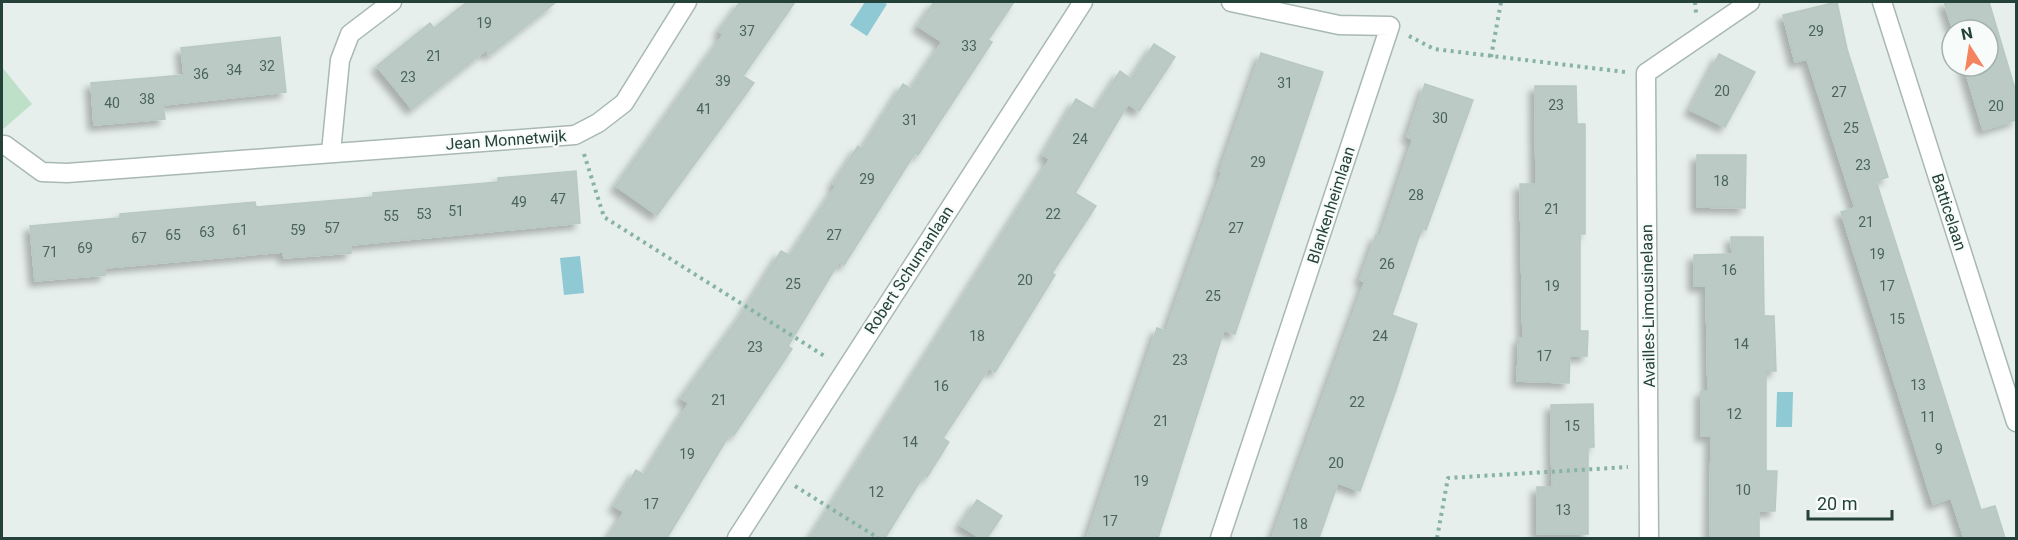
<svg xmlns="http://www.w3.org/2000/svg" width="2018" height="540" font-family="Roboto,sans-serif">
  <defs>
    <filter id="shadow"><feDropShadow dx="-5.5" dy="5.5" stdDeviation="3" flood-color="#0004"/></filter>
  </defs>
  <rect width="100%" height="100%" fill="#e6efeb"/>
  <polygon fill="#bfe0c8" points="2,67 32,104 2,130"/>
  <g fill="#8ec9d4">
    <polygon points="865,2 882,2 887,4 867,36 850,25"/>
    <polygon points="580,256 584,293 564,295 560,258"/>
    <polygon points="1777,392 1793,392 1792,427 1776,427"/>
  </g>
  <g fill="#bbcac4" stroke="#b8c9c2" stroke-width="1.5" filter="url(#shadow)">
    <polygon points="467,2 556,2 489,55 486,50 412,109 377,66 430,23 434,28"/>
    <polygon points="740,2 795,2 743,76 754,83 657,215 616,186 723,35 719,31"/>
    <polygon points="934,2 1014,2 988,40 992,42 918,155 915,153 844,265 839,262 788,346 792,349 734,435 731,432 667,538 608,538 624,512 614,506 636,470 644,475 689,403 681,398 742,314 781,251 790,256 836,186 833,184 858,146 862,149 903,84 911,89 942,42 918,26"/>
    <polygon points="1837,2 1847,49 1888,177 1876,181 1981,510 1995,506 2005,538 1964,538 1951,498 1933,504 1841,212 1855,208 1807,59 1795,62 1783,15"/>
    <polygon points="1944,2 1989,2 2016,92 2016,120 1983,130 1964,66 1988,66 1988,30 1953,30"/>
    <polygon points="280,37 286,92 163,105 165,119 94,125 91,83 184,75 181,48"/>
    <polygon points="1154,44 1175,57 1139,111 1128,104 1075,193 1096,206 1052,273 1055,275 995,372 989,368 943,438 949,442 927,477 924,475 885,538 810,538 1050,159 1043,155 1076,99 1095,110 1120,71 1131,79"/>
    <polygon points="1261,53 1323,72 1235,334 1224,330 1158,538 1087,538 1157,328 1166,331 1222,172 1220,171"/>
    <polygon points="1719,54 1755,72 1725,127 1690,110"/>
    <polygon points="1425,84 1473,100 1426,230 1422,228 1392,315 1417,324 1396,390 1360,491 1338,483 1319,538 1272,538 1365,281 1360,280 1376,235 1380,237 1413,139 1407,137"/>
    <polygon points="1535,86 1576,86 1577,124 1585,124 1585,234 1580,234 1580,331 1588,331 1587,356 1570,356 1569,383 1517,381 1519,338 1523,338 1520,184 1536,184"/>
    <polygon points="1697,155 1746,155 1745,208 1697,207"/>
    <polygon points="576,171 580,223 351,245 351,253 284,258 283,252 105,268 105,275 35,281 30,226 120,218 120,214 255,202 256,207 373,197 373,193 498,182 498,178"/>
    <polygon points="1731,237 1763,237 1764,316 1774,316 1776,371 1766,371 1766,471 1777,471 1775,511 1759,511 1759,538 1710,538 1711,436 1701,436 1701,391 1708,391 1706,286 1694,286 1694,255 1732,254"/>
    <polygon points="1593,404 1594,447 1588,447 1588,534 1537,534 1537,487 1552,487 1551,405"/>
    <polygon points="977,500 1002,516 987,538 980,538 960,525"/>
  </g>
  <g fill="none" stroke-linecap="round" stroke-linejoin="round">
    <g stroke="#a8b8b2" stroke-width="21">
      <g id="street">
        <polyline points="1882,2 2016,422"/>
        <polyline points="5,145 42,172 67,173 575,135 598,123 624,103 687,2"/>
        <polyline points="331,152 340,60 350,34 392,2"/>
        <polyline points="737,538 1083,2"/>
        <polyline points="1220,538 1390,26 1339,25 1231,2"/>
        <polyline points="1649,538 1646,73 1750,2"/>
      </g>
    </g>
    <g stroke="#86b3a5" stroke-width="4" stroke-dasharray="3 4.5" stroke-linecap="butt">
      <polyline points="1695,2 1696,13"/>
      <polyline points="1409,36 1434,49 1625,72"/>
      <polyline points="1491,57 1501,2"/>
      <polyline points="584,154 604,217 826,357"/>
      <polyline points="795,486 878,538"/>
      <polyline points="1437,538 1448,478 1628,467"/>
    </g>
    <use href="#street" stroke="#fff" stroke-width="18"/>
  </g>
  <g text-anchor="middle" dominant-baseline="central" stroke-width="4.5" stroke-linejoin="round" paint-order="stroke">
    <g font-size="14" fill="#4a645c">
      <text x="484" y="23">19</text>
      <text x="747" y="31">37</text>
      <text x="1816" y="31">29</text>
      <text x="969" y="46">33</text>
      <text x="434" y="56">21</text>
      <text x="267" y="66">32</text>
      <text x="234" y="70">34</text>
      <text x="201" y="74">36</text>
      <text x="408" y="77">23</text>
      <text x="723" y="81">39</text>
      <text x="1285" y="83">31</text>
      <text x="1722" y="91">20</text>
      <text x="1839" y="92">27</text>
      <text x="147" y="99">38</text>
      <text x="112" y="103">40</text>
      <text x="1556" y="105">23</text>
      <text x="1996" y="106">20</text>
      <text x="704" y="109">41</text>
      <text x="1440" y="118">30</text>
      <text x="910" y="120">31</text>
      <text x="1851" y="128">25</text>
      <text x="1080" y="139">24</text>
      <text x="1258" y="162">29</text>
      <text x="1863" y="165">23</text>
      <text x="867" y="179">29</text>
      <text x="1721" y="181">18</text>
      <text x="1416" y="195">28</text>
      <text x="558" y="199">47</text>
      <text x="519" y="202">49</text>
      <text x="1552" y="209">21</text>
      <text x="456" y="211">51</text>
      <text x="424" y="214">53</text>
      <text x="1053" y="214">22</text>
      <text x="391" y="216">55</text>
      <text x="1866" y="222">21</text>
      <text x="332" y="228">57</text>
      <text x="1236" y="228">27</text>
      <text x="240" y="230">61</text>
      <text x="298" y="230">59</text>
      <text x="207" y="232">63</text>
      <text x="173" y="235">65</text>
      <text x="834" y="235">27</text>
      <text x="139" y="238">67</text>
      <text x="85" y="248">69</text>
      <text x="50" y="252">71</text>
      <text x="1877" y="254">19</text>
      <text x="1387" y="264">26</text>
      <text x="1729" y="270">16</text>
      <text x="1025" y="280">20</text>
      <text x="793" y="284">25</text>
      <text x="1552" y="286">19</text>
      <text x="1887" y="286">17</text>
      <text x="1213" y="296">25</text>
      <text x="1897" y="319">15</text>
      <text x="977" y="336">18</text>
      <text x="1380" y="336">24</text>
      <text x="1741" y="344">14</text>
      <text x="755" y="347">23</text>
      <text x="1544" y="356">17</text>
      <text x="1180" y="360">23</text>
      <text x="1918" y="385">13</text>
      <text x="941" y="386">16</text>
      <text x="719" y="400">21</text>
      <text x="1357" y="402">22</text>
      <text x="1734" y="414">12</text>
      <text x="1928" y="417">11</text>
      <text x="1161" y="421">21</text>
      <text x="1572" y="426">15</text>
      <text x="910" y="442">14</text>
      <text x="1939" y="449">9</text>
      <text x="687" y="454">19</text>
      <text x="1336" y="463">20</text>
      <text x="1141" y="481">19</text>
      <text x="1743" y="490">10</text>
      <text x="876" y="492">12</text>
      <text x="651" y="504">17</text>
      <text x="1563" y="510">13</text>
      <text x="1110" y="521">17</text>
      <text x="1300" y="524">18</text>
    </g>
    <g font-size="16" fill="#24423a" stroke="#f7fbf9">
      <text transform="translate(506 140) rotate(-4)">Jean Monnetwijk</text>
      <text transform="translate(1331 205) rotate(-72)">Blankenheimlaan</text>
      <text transform="translate(1949 212) rotate(72)">Batticelaan</text>
      <text transform="translate(909 270) rotate(-57)">Robert Schumanlaan</text>
      <text transform="translate(1648 306) rotate(-91)">Availles-Limousinelaan</text>
    </g>
  </g>
  <rect width="2018" height="540" fill="none" stroke="#24423a" stroke-width="6"/>
  <g transform="translate(1970 48) rotate(348)"><circle r="28" fill="#f7fbf9" stroke="#a3b1ad" stroke-width="1.5"/>
  <path d="M0-4.5L10 22L0 15L-10 22Z" fill="#f4845f"/>
  <text y="-9" font-size="16" font-weight="bold" text-anchor="middle" fill="#24423a">N</text>
  </g>
  <path d="M1808 510v9h84v-9" fill="none" stroke="#24423a" stroke-width="3"/>
  <text x="1817" y="510" font-size="18" fill="#24423a" stroke="#f7fbf9" stroke-width="4.5" paint-order="stroke">20 m</text>
</svg>
